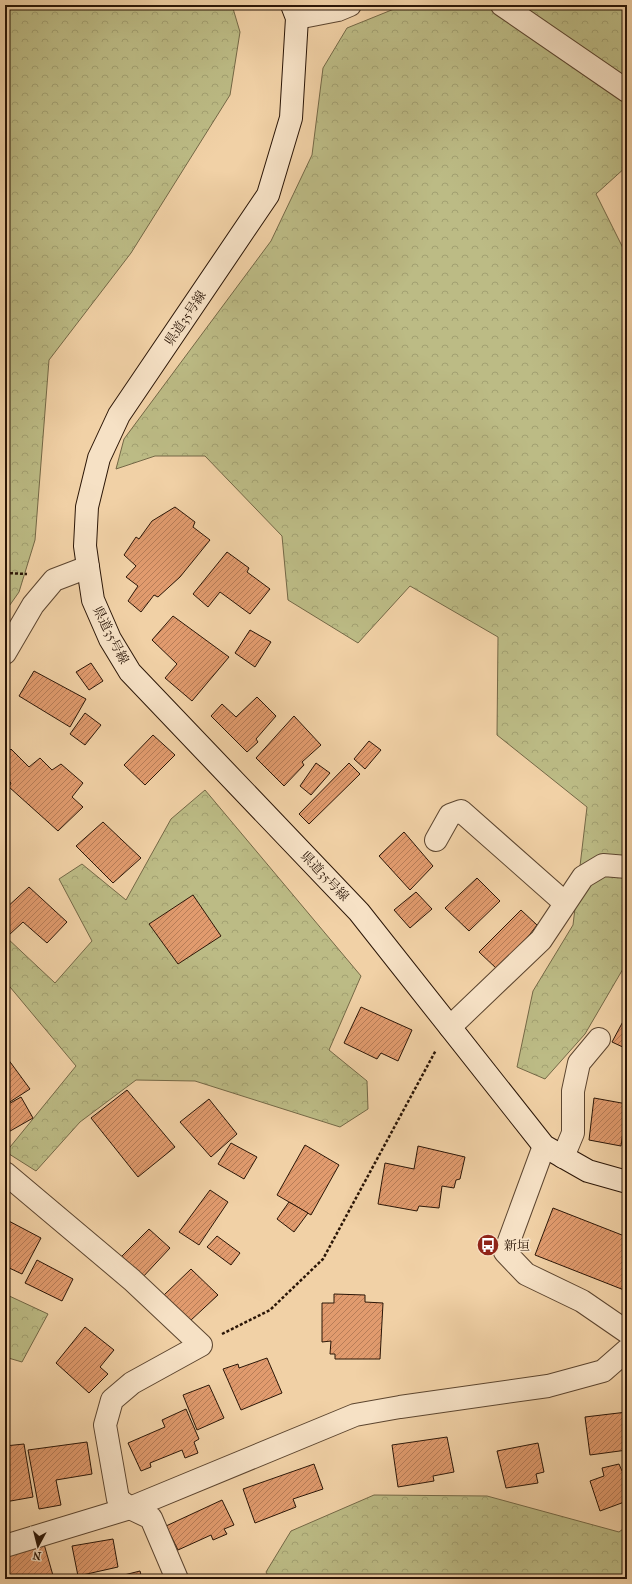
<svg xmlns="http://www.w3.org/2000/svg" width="632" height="1584" font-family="'IM FELL French Canon','Noto Serif JP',serif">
  <defs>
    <pattern id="forest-crowns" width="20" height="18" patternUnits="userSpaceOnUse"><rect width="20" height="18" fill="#bcbb85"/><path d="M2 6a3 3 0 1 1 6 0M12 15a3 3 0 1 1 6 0" fill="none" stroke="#a2a071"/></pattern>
    <pattern id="building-hatch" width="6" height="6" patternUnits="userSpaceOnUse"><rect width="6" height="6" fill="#e19b6e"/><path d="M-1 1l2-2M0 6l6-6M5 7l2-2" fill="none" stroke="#b77d58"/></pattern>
  </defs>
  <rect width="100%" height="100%" fill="#f1d1a6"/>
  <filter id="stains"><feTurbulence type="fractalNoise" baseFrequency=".005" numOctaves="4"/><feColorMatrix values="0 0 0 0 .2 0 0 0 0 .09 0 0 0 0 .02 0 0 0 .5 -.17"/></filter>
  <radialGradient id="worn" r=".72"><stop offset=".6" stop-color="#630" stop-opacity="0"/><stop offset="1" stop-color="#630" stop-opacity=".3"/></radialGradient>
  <g fill="url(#forest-crowns)" stroke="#746846">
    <polygon points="5,5 232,5 240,32 230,95 131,253 49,360 35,540 19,592 5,612"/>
    <polygon points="404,5 627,5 627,166 596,194 627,256 627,962 585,1034 545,1079 517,1067 533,991 573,925 587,807 497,735 498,637 410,586 358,643 288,600 282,536 205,456 155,456 116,469 124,439 271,241 312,155 323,68 347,28"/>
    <polygon points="205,790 361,976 329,1050 367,1081 368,1109 340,1127 195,1081 136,1080 80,1122 36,1171 6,1152 76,1066 5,981 5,938 6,937 55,983 92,941 59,879 82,864 126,900 171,819"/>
    <polygon points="5,1294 48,1314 22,1362 5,1357"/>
    <polygon points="374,1495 487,1496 619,1532 627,1526 627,1579 270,1579 266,1572 291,1531"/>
  </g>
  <g fill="url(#building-hatch)" stroke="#2b1607">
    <polygon points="175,507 195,522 193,527 210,540 180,577 158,597 154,595 141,612 128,601 138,586 126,577 136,566 124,555 136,537 139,539 152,521"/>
    <polygon points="227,552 249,568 247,572 270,589 250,614 220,592 208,607 193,594"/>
    <polygon points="173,616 229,657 192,701 165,678 177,664 152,640"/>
    <polygon points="250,630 271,642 255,667 235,653"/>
    <polygon points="91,663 103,681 89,690 76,672"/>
    <polygon points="34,671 86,699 70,727 19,696"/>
    <polygon points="257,697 276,716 256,739 258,742 247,752 211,716 222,704 236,717"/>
    <polygon points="85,713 101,725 85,745 70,734"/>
    <polygon points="294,716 321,745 302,762 304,765 284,786 256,758"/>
    <polygon points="153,735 175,755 145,785 124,765"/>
    <polygon points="369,741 381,750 365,769 354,759"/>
    <polygon points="11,749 29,767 40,758 52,770 61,764 83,783 72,797 83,807 58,831 9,787 11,783 5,777 5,755"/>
    <polygon points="316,763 330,773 311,795 300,786"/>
    <polygon points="349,763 360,774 309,824 299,814"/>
    <polygon points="103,822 141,858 113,883 76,846"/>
    <polygon points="404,832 433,866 410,890 379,856"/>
    <polygon points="477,878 500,901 469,931 445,908"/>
    <polygon points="29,887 67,922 47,943 23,922 9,935 5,930 5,909"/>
    <polygon points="416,892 432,909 410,928 394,910"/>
    <polygon points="193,895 221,936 178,964 149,924"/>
    <polygon points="521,910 537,925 524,942 497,969 479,952"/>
    <polygon points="361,1007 412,1030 398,1061 381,1053 377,1059 344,1043"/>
    <polygon points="627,1014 627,1049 612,1042"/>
    <polygon points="5,1055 30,1089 5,1105"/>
    <polygon points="127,1090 175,1147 138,1177 91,1118"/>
    <polygon points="21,1097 33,1118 5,1134 5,1106"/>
    <polygon points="594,1098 627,1104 621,1146 589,1140"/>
    <polygon points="209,1099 237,1134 211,1157 180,1122"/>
    <polygon points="231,1143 257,1157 244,1179 218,1164"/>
    <polygon points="305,1145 339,1165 311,1215 277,1195"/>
    <polygon points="418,1146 465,1157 460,1179 456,1180 454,1188 442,1186 439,1208 419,1206 417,1211 378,1204 385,1163 414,1169"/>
    <polygon points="210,1190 228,1202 199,1245 179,1232"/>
    <polygon points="289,1202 308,1213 294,1232 277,1219"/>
    <polygon points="553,1208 627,1237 627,1281 624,1290 535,1255"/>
    <polygon points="5,1219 41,1238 22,1274 5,1266"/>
    <polygon points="149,1229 170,1248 142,1278 120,1258"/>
    <polygon points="217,1236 240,1253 231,1265 207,1247"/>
    <polygon points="37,1260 73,1279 62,1301 25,1283"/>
    <polygon points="191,1269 218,1295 190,1321 164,1295"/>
    <polygon points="334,1294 365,1295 365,1302 383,1303 380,1359 335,1359 335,1354 330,1354 331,1341 322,1342 322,1303 334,1303"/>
    <polygon points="85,1327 114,1350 100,1367 108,1374 89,1393 56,1363"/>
    <polygon points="267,1358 282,1393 241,1410 223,1369 238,1364 239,1368"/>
    <polygon points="209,1385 224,1418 197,1430 183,1395"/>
    <polygon points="186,1409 199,1439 194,1442 198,1453 185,1458 182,1450 150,1463 151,1467 141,1471 128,1443 165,1427 162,1420"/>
    <polygon points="627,1412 627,1450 590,1455 585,1417"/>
    <polygon points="447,1437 454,1472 433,1476 434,1481 398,1487 392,1445"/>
    <polygon points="87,1442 92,1474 56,1480 61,1505 39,1509 28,1450"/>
    <polygon points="538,1443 544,1472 536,1474 538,1483 506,1488 497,1451"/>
    <polygon points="24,1444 33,1497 5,1502 5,1446"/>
    <polygon points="314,1464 323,1489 293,1499 296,1507 255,1523 243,1489"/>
    <polygon points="619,1464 622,1471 627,1470 627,1501 600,1511 590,1481 604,1476 602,1468"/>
    <polygon points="222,1500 234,1525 224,1529 227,1534 213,1540 211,1535 178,1550 166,1526"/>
    <polygon points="113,1539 118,1567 78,1576 72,1546"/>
    <polygon points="44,1544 54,1579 5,1579 5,1557"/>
    <polygon points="140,1571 142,1579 108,1579"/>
  </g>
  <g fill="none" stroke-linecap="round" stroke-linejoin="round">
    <g stroke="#5c452f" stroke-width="24">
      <g id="minor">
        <polyline points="502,5 627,91"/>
        <polyline points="5,653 33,605 54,580 88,567"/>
        <polyline points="436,840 450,815 461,811 565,903"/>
        <polyline points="450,1027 541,940 583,877 603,865 627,867"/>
        <polyline points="544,1146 505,1252 526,1274 582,1301 627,1332"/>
        <polyline points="563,1157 573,1133 573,1091 579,1063 599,1039"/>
        <polyline points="5,1173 132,1280 201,1345 132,1383 112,1400 105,1425 118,1499 130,1508 151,1518 177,1579"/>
        <polyline points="5,1546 130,1508 355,1415 400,1407 548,1386 603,1371 627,1350"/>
      </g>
    </g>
    <g stroke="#5c452f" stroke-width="24">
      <polyline id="tertiary" points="297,18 338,10 350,5"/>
    </g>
    <g stroke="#2b1607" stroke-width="24">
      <polyline id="secondary" points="292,5 297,18 291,118 268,195 119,415 99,458 87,507 85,546 88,567 93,600 110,639 130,672 359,912 544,1146 588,1171 627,1182"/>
    </g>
    <g stroke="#2b1607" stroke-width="2.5" stroke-dasharray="3 2" stroke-linecap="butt">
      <polyline points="5,573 27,574"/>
      <polyline points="222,1334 270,1310 323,1259 436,1050"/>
    </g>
    <use href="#minor" stroke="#f6e1c5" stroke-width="22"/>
    <use href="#tertiary" stroke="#f6e1c5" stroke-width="22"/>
    <use href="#secondary" stroke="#f6e1c5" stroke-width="22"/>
  </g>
  <defs>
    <g id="bus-disc" transform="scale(1.15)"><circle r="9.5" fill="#8f2418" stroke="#f6e1c5"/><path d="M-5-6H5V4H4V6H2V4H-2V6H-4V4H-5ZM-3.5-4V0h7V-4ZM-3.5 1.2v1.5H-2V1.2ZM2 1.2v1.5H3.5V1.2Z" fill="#fff"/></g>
  </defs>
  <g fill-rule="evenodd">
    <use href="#bus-disc" x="488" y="1245"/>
  </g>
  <g text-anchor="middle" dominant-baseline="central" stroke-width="3.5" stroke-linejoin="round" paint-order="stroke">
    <g font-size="13" fill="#2b1607" stroke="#f6e1c5">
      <text transform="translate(185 318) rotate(-56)">県道35号線</text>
      <text transform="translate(111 635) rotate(63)">県道35号線</text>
      <text transform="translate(325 876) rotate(46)">県道35号線</text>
    </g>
    <g font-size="13" fill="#2b1607" stroke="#f6e1c5" text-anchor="start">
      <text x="504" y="1245">新垣</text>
    </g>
  </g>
  <rect width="632" height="1584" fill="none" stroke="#f1d1a6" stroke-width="20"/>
  <rect x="6" y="6" width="620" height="1572" fill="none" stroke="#2b1607" stroke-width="2"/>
  <rect x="10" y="10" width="612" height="1564" fill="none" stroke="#2b1607"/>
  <g transform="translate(38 1546) rotate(187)" stroke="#f6e1c5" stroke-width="3" paint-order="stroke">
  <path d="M0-3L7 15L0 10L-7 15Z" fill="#2b1607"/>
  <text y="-6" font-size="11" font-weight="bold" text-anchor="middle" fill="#2b1607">N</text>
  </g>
  <rect width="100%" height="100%" filter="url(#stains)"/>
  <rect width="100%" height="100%" fill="url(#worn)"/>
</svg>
